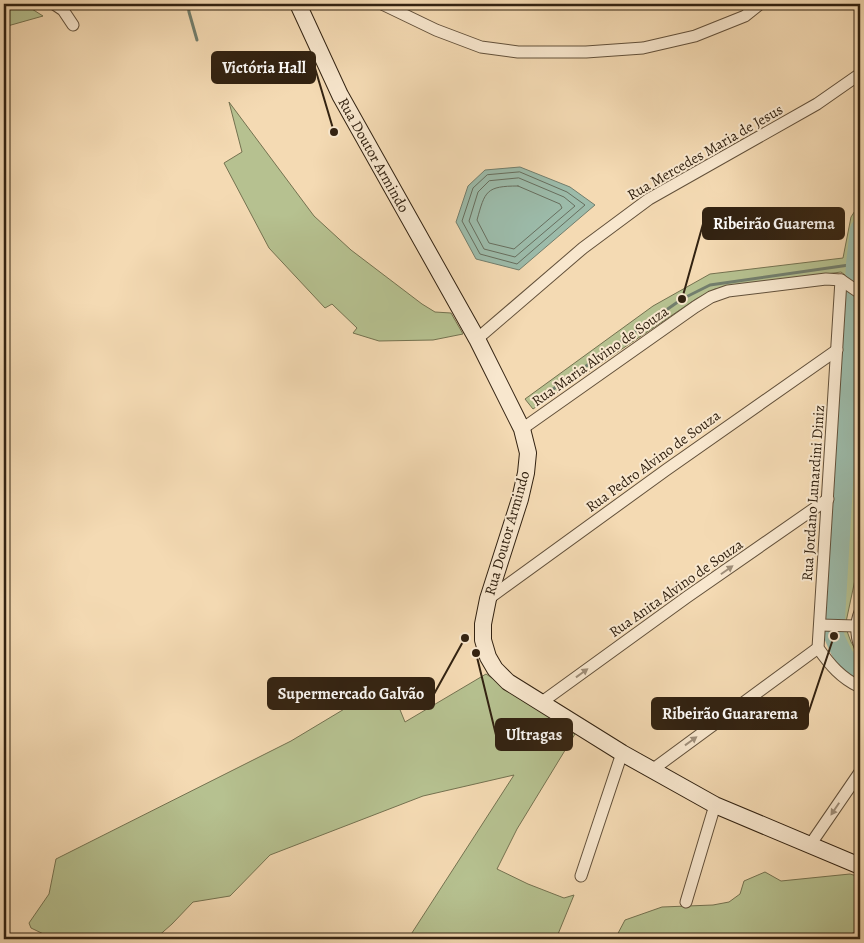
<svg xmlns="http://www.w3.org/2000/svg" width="864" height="943" font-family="Alegreya,serif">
  <rect width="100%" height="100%" fill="#f4dab3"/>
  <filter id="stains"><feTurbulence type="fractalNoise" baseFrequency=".004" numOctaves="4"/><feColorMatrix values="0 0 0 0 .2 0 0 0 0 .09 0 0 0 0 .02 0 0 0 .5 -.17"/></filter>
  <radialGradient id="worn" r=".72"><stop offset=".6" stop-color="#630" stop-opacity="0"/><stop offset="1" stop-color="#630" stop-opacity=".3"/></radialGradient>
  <g fill="#b6c190" stroke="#747250">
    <polygon points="4,4 24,4 43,16 4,27"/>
    <polygon points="229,102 314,216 351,250 422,304 435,312 451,313 463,334 433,340 379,341 353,333 357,328 332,304 325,308 269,248 224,163 242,152"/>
    <polygon points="860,203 860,286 841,272 715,289 696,299 533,409 525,399 653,306 710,274 843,258 851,217"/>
    <polygon points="846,301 860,309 860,481 856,575 846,622 827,622"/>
    <path d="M826,631H847L851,642L860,657V683C837,667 831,659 826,631Z"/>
    <polygon points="486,674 575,734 517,829 497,869 528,884 564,898 574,895 556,939 408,939 514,775 423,796 270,855 230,896 193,902 172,924 155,939 54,939 31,928 29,923 49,894 56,859 291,741 376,690 394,695 405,722"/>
    <polygon points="765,872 781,881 850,874 860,877 860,930 839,939 615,939 625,920 662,907 713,905 729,902 740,894 744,881"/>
  </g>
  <polygon fill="#9cbbaa" stroke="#727e6d" points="520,167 570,187 595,205 519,270 476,259 456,222 468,186 485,170"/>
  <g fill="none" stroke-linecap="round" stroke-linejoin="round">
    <g stroke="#676e5e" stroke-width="1">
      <polygon points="520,172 567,192 585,205 517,264 480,254 462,221 473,188 487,175"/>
      <polygon points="519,178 564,197 575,206 515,257 484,249 469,221 478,192 489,181"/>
      <path d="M518,186L560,204L562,208L514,249L489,243L477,220C485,191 486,186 518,186Z"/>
    </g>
    <g stroke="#727e6d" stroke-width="3">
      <polyline points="188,4 189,12 197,40"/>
      <polyline points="536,401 682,299 710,285 856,264"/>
    </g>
    <path stroke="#9cbbaa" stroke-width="20" d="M860,229L856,264L834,636C840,650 846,664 860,673"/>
    <g stroke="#62503a" stroke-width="13">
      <g id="street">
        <polyline points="54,4 63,10 73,25"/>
        <polyline points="382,4 436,30 481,47 518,52 586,52 643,48 695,36 745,16 760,4"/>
        <path d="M841,280L818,648C830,665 841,678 860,687"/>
        <polyline points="477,339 583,248 649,199 817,104 860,74"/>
        <polyline points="522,429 695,307 711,297 728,291 826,279 841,280 860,293"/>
        <polyline points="488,599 666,470 837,350"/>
        <path d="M860,612C855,624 856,635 860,647"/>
        <polyline points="820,625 856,626"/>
        <polyline points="542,702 687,597 828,499"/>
        <polyline points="652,770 818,648"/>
        <polyline points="810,845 860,772"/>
        <polyline points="581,876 622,753"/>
        <polyline points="686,902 715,805"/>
      </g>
    </g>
    <g stroke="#322211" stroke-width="18">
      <g id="secondary">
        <path id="s1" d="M298,4L340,95L477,339L522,429L528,453L526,473L520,499L488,599L483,624V640L488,657L495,669L508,682L622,753L715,805L860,866"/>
      </g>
    </g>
    <use href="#street" stroke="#f8e7ce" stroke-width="11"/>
    <use href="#secondary" stroke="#f8e7ce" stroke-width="16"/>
  </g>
  <defs><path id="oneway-solid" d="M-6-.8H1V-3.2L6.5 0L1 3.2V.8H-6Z" transform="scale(1.25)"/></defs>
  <g fill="#9f8e79">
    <use href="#oneway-solid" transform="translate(727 570) rotate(-35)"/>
    <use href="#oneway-solid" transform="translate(582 673) rotate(-36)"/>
    <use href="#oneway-solid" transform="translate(691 741) rotate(-36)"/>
    <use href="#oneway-solid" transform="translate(835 809) rotate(124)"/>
  </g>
  <g text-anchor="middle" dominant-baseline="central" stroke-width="4" stroke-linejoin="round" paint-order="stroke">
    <g font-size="15" fill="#322211" stroke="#f8e7ce">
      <text transform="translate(705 152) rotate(-30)">Rua Mercedes Maria de Jesus</text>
      <text stroke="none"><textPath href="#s1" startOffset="169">Rua Doutor Armindo</textPath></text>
      <text transform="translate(600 356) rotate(-35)">Rua Maria Alvino de Souza</text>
      <text transform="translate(653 461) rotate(-36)">Rua Pedro Alvino de Souza</text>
      <text transform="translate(813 493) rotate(-86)">Rua Jordano Lunardini Diniz</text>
      <text transform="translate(507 533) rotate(-74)">Rua Doutor Armindo</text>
      <text transform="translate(676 588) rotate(-35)">Rua Anita Alvino de Souza</text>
    </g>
  </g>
  <path fill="none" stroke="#322211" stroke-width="2" d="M334 132L315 68M682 299L703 224M465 638L434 694M834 636L808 714M476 653L496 735"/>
  <g fill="#322211" stroke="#f8e7ce" stroke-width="2">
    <circle cx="334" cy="132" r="5"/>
    <circle cx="682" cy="299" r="5"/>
    <circle cx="465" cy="638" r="5"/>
    <circle cx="834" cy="636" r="5"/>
    <circle cx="476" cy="653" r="5"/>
  </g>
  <g fill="#322211" stroke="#322211" stroke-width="2">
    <rect x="212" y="52" width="103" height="31" rx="5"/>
    <rect x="703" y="208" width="141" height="31" rx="5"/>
    <rect x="268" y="678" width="166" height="31" rx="5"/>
    <rect x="652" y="698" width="156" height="31" rx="5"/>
    <rect x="496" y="719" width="76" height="31" rx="5"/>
  </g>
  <g font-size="16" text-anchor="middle" font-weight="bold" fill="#fff">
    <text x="264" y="73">Victória Hall</text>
    <text x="774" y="229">Ribeirão Guarema</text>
    <text x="351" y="699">Supermercado Galvão</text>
    <text x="730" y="719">Ribeirão Guararema</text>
    <text x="534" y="740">Ultragas</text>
  </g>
  <rect width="864" height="943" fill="none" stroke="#f4dab3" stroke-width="20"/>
  <rect x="5" y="5" width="854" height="933" fill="none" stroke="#322211" stroke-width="2.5"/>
  <rect x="10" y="10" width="844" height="923" fill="none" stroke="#322211"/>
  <rect width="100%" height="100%" filter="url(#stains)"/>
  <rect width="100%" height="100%" fill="url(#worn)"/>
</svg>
